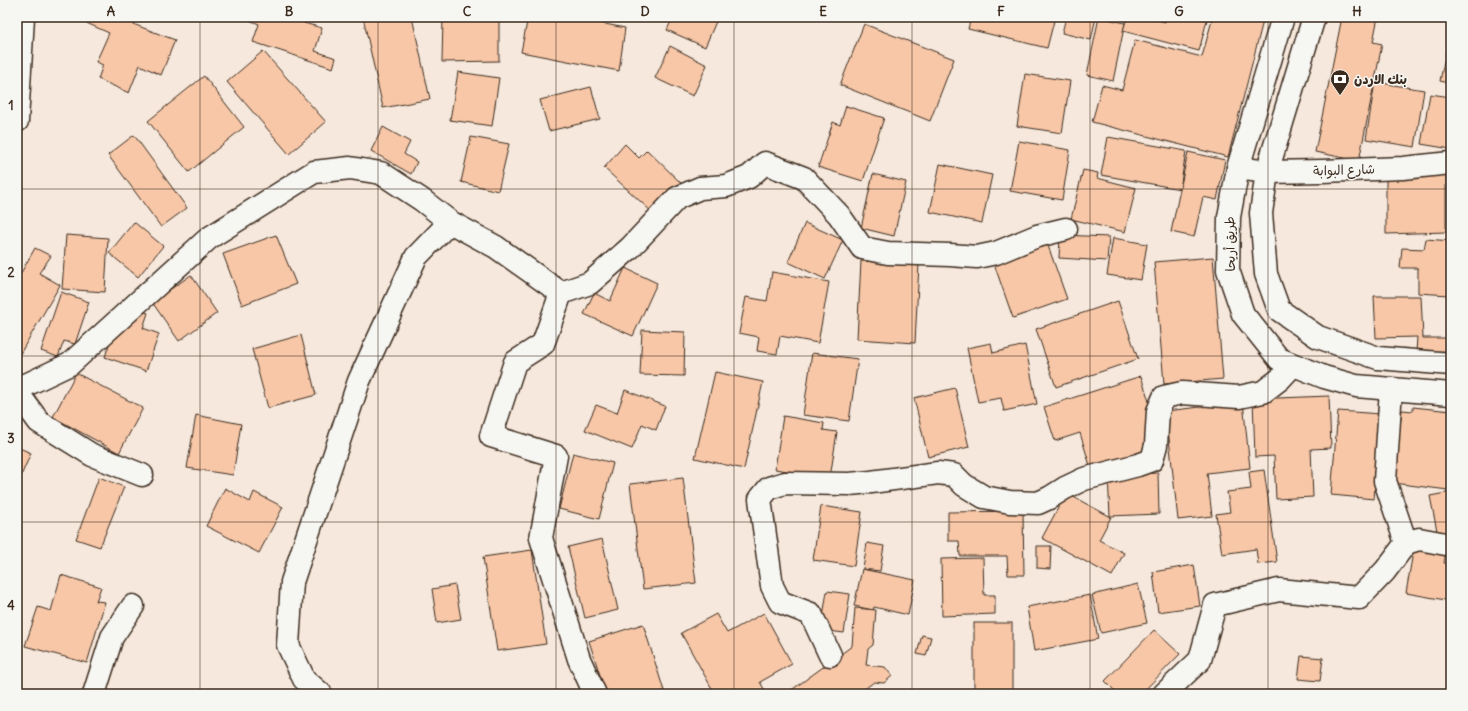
<svg xmlns="http://www.w3.org/2000/svg" width="1468" height="711" font-family="Delius,'Playpen Sans Arabic',sans-serif">
  <rect width="100%" height="100%" fill="#f6e8dc"/>
  <filter id="ink" filterUnits="userSpaceOnUse"><feTurbulence type="fractalNoise" baseFrequency=".025" numOctaves="2"/><feDisplacementMap in="SourceGraphic" scale="8" xChannelSelector="R" yChannelSelector="G"/><feConvolveMatrix kernelMatrix="1 2 1 2 8 2 1 2 1" color-interpolation-filters="sRGB"/></filter>
  <g filter="url(#ink)">
    <g fill="#f7c7a7" stroke="#3b2a1e">
      <polygon points="73,17 136,17 133,24 175,40 161,75 140,65 129,93 98,79 103,65 96,62 109,33"/>
      <polygon points="242,17 305,17 304,23 322,28 315,51 336,58 333,68 253,42 259,24"/>
      <polygon points="363,17 412,17 430,99 383,108"/>
      <polygon points="443,17 499,17 499,61 442,62"/>
      <polygon points="528,17 571,17 625,28 619,71 521,52"/>
      <polygon points="673,17 718,17 705,47 667,30"/>
      <polygon points="971,17 1055,17 1047,48 968,29"/>
      <polygon points="1066,17 1096,17 1091,40 1062,33"/>
      <polygon points="1099,17 1125,23 1113,81 1087,75"/>
      <polygon points="1127,17 1146,17 1165,22 1166,17 1195,17 1207,20 1199,51 1123,31"/>
      <polygon points="1200,17 1264,17 1228,157 1092,122 1102,85 1122,90 1135,40 1202,57 1212,20"/>
      <polygon points="1342,17 1378,17 1373,42 1382,44 1359,161 1315,152"/>
      <polygon points="864,24 954,59 930,121 840,85"/>
      <polygon points="1450,32 1451,32 1451,84 1440,81"/>
      <polygon points="670,46 707,65 693,96 655,78"/>
      <polygon points="263,51 326,122 289,154 227,82"/>
      <polygon points="458,72 499,78 492,126 450,120"/>
      <polygon points="1025,74 1070,81 1062,133 1017,126"/>
      <polygon points="204,76 244,127 189,172 148,121"/>
      <polygon points="1375,82 1424,90 1415,147 1366,139"/>
      <polygon points="591,87 600,119 549,131 540,100"/>
      <polygon points="1430,94 1451,97 1451,149 1421,144"/>
      <polygon points="846,106 884,118 863,181 818,167 833,122 840,125"/>
      <polygon points="383,127 410,142 404,154 417,162 411,174 371,151"/>
      <polygon points="134,135 187,208 161,227 108,155"/>
      <polygon points="471,137 509,144 498,191 461,182"/>
      <polygon points="1108,137 1186,151 1180,189 1101,175"/>
      <polygon points="1019,141 1070,150 1062,200 1010,191"/>
      <polygon points="625,144 639,158 647,150 681,183 653,213 604,168"/>
      <polygon points="1188,152 1225,160 1217,200 1203,197 1194,237 1171,232"/>
      <polygon points="940,164 992,175 982,223 930,212"/>
      <polygon points="1083,170 1098,173 1097,178 1136,188 1125,232 1071,219"/>
      <polygon points="873,174 906,182 894,236 861,228"/>
      <polygon points="1386,175 1446,175 1446,232 1386,234"/>
      <polygon points="134,222 163,246 138,277 109,253"/>
      <polygon points="805,223 843,240 825,279 788,262"/>
      <polygon points="66,235 108,238 105,292 62,289"/>
      <polygon points="276,235 296,284 242,305 223,254"/>
      <polygon points="1060,235 1109,237 1107,261 1059,258"/>
      <polygon points="1113,238 1147,244 1141,280 1107,275"/>
      <polygon points="1426,239 1451,241 1451,271 1449,295 1418,293 1418,268 1400,268 1402,248 1424,249"/>
      <polygon points="1047,243 1067,299 1013,318 993,261"/>
      <polygon points="35,248 51,256 39,273 60,285 17,359 17,280"/>
      <polygon points="1213,257 1223,379 1164,384 1154,262"/>
      <polygon points="861,261 919,264 915,343 857,339"/>
      <polygon points="625,268 657,283 633,336 584,314 594,293 610,301"/>
      <polygon points="772,272 829,282 818,343 780,336 777,354 757,351 759,337 739,333 746,297 767,301"/>
      <polygon points="191,275 217,313 179,341 152,302"/>
      <polygon points="61,292 89,302 75,344 64,341 58,357 41,351"/>
      <polygon points="1374,296 1421,296 1423,338 1451,338 1451,351 1416,352 1417,337 1376,338"/>
      <polygon points="1118,301 1138,359 1056,387 1036,329"/>
      <polygon points="122,304 148,313 143,328 159,334 146,371 105,357"/>
      <polygon points="642,330 685,332 684,376 640,375"/>
      <polygon points="301,335 316,395 268,408 252,349"/>
      <polygon points="991,343 993,353 1025,345 1037,404 1004,411 1001,398 978,402 967,348"/>
      <polygon points="812,353 858,359 849,421 803,415"/>
      <polygon points="715,372 763,382 744,469 695,458"/>
      <polygon points="76,373 143,408 119,453 53,417"/>
      <polygon points="1141,376 1153,414 1153,449 1091,469 1080,433 1055,441 1044,407"/>
      <polygon points="955,388 969,447 928,457 914,398"/>
      <polygon points="625,390 665,406 656,430 642,424 632,449 585,430 596,405 617,413"/>
      <polygon points="1329,396 1331,448 1311,449 1313,497 1276,499 1274,456 1255,457 1253,399"/>
      <polygon points="1243,402 1250,468 1207,473 1212,516 1178,520 1166,411"/>
      <polygon points="1413,407 1451,411 1451,468 1448,490 1393,483 1402,410 1413,411"/>
      <polygon points="1338,411 1381,414 1374,499 1331,495"/>
      <polygon points="196,415 241,424 233,475 187,468"/>
      <polygon points="783,416 824,423 823,430 837,432 830,478 775,469"/>
      <polygon points="17,447 31,453 17,485"/>
      <polygon points="573,453 613,463 599,519 559,509"/>
      <polygon points="1264,470 1277,562 1258,564 1256,549 1222,554 1216,514 1230,512 1227,492 1251,489 1249,472"/>
      <polygon points="1158,473 1159,514 1110,516 1108,475"/>
      <polygon points="99,477 124,487 100,547 76,539"/>
      <polygon points="683,478 696,583 643,589 630,484"/>
      <polygon points="225,488 250,502 254,492 283,507 259,553 206,526"/>
      <polygon points="1451,492 1451,534 1438,536 1430,496"/>
      <polygon points="1066,493 1111,517 1099,540 1124,553 1112,576 1042,538"/>
      <polygon points="821,506 862,512 854,566 813,560"/>
      <polygon points="1023,511 1024,575 1008,575 1007,556 960,556 959,541 948,541 948,512"/>
      <polygon points="602,539 618,610 585,618 568,547"/>
      <polygon points="867,543 884,546 880,571 863,569"/>
      <polygon points="1037,546 1051,546 1050,569 1037,568"/>
      <polygon points="1414,546 1446,552 1444,563 1451,564 1451,601 1406,593"/>
      <polygon points="532,550 546,644 497,651 483,557"/>
      <polygon points="983,558 984,595 995,595 995,614 942,616 941,559"/>
      <polygon points="1194,565 1200,606 1158,612 1153,572"/>
      <polygon points="862,569 915,580 908,615 874,607 873,610 854,606"/>
      <polygon points="61,575 101,587 96,601 105,602 87,663 25,646 38,607 51,611"/>
      <polygon points="1138,584 1147,623 1101,633 1092,595"/>
      <polygon points="455,585 461,619 437,623 432,589"/>
      <polygon points="827,591 850,594 844,633 821,630"/>
      <polygon points="1090,595 1098,639 1034,651 1027,607"/>
      <polygon points="855,608 876,610 873,645 868,649 866,665 885,667 892,676 884,683 874,682 858,694 786,694 852,646"/>
      <polygon points="764,613 792,664 760,682 767,694 715,694 681,633 716,614 727,633"/>
      <rect x="974" y="623" width="38" height="71"/>
      <polygon points="643,624 665,694 606,694 589,641"/>
      <polygon points="1154,630 1180,654 1141,694 1118,694 1105,681"/>
      <polygon points="922,635 931,637 926,656 917,654"/>
      <polygon points="1301,656 1323,658 1320,681 1298,679"/>
    </g>
    <g fill="none" stroke-linecap="round" stroke-linejoin="round">
      <g stroke="#3b2a1e" stroke-width="25">
        <g id="street">
          <polyline points="17,121 23,17"/>
          <polyline points="1238,168 1267,172 1322,171 1403,168 1451,163"/>
          <polyline points="561,293 543,344 515,362 491,436 556,456 541,538 579,659 595,694"/>
          <polyline points="17,386 28,384 70,364 209,238 314,172 350,168 381,173 422,200 450,222 496,247 561,293 590,283 630,248 677,198 700,188 726,186 749,177 765,163 804,178 839,215 862,248 888,253 950,255 977,257 996,253 1037,236 1066,229"/>
          <polyline points="17,392 39,422 92,455 142,475"/>
          <polyline points="1406,543 1419,539 1451,545"/>
          <polyline points="830,655 811,614 780,602 772,586 760,499 769,488 785,483 849,484 871,482 938,473 954,475 964,485 984,497 1010,502 1038,503 1049,498 1065,488 1084,479 1138,465 1152,460 1156,445 1158,411 1164,397 1182,393 1239,397 1263,392 1280,379 1293,365"/>
          <polyline points="94,694 112,637 133,606"/>
          <polyline points="321,694 304,679 288,645 292,582 359,381 416,257 450,222"/>
          <polyline points="1164,694 1200,660 1215,605 1279,590 1359,598 1385,571 1406,543 1385,481 1391,389"/>
        </g>
      </g>
      <g stroke="#3b2a1e" stroke-width="25">
        <g id="secondary">
          <polyline points="1283,17 1238,168 1229,217 1228,270 1243,314 1279,359 1324,377 1356,386 1451,394"/>
          <polyline points="1314,17 1267,172 1261,213 1266,274 1279,310 1318,337 1378,358 1451,364"/>
        </g>
      </g>
      <use href="#street" stroke="#f6f6f2" stroke-width="22"/>
      <use href="#secondary" stroke="#f6f6f2" stroke-width="22"/>
    </g>
  </g>
  <path fill="none" stroke="#3b2a1e" stroke-width="1" stroke-opacity="0.55" d="M200,17V694M378,17V694M556,17V694M734,17V694M912,17V694M1090,17V694M1268,17V694M17,189H1451M17,356H1451M17,522H1451"/>
  <defs>
    <g id="bank-pin" transform="scale(1)"><path d="M0 17L-7.5 6A9.5 9.5 0 1 1 7.5 6Z" fill="#3b2a1e" stroke="#f6f6f2"/><path d="M-6-4H6V4H-6ZM0-2.3a2.3 2.3 0 1 0 0 4.6a2.3 2.3 0 1 0 0-4.6Z" fill="#fff"/></g>
  </defs>
  <g fill-rule="evenodd">
    <use href="#bank-pin" x="1340" y="79"/>
  </g>
  <g text-anchor="middle" dominant-baseline="central" stroke-width="3" stroke-linejoin="round" paint-order="stroke">
    <g font-size="13" font-weight="bold" fill="#3b2a1e" stroke="#f6f6f2" text-anchor="start">
      <text x="1354" y="79">بنك الاردن</text>
    </g>
    <g font-size="13" fill="#3b2a1e" stroke="#f6f6f2">
      <text transform="translate(1344 170) rotate(-2)">شارع البوابة</text>
      <text transform="translate(1230 244) rotate(-91)">طريق أريحا</text>
    </g>
  </g>
  <rect width="1468" height="711" fill="none" stroke="#f6f6f2" stroke-width="44"/>
  <rect x="22" y="22" width="1424" height="667" fill="none" stroke="#3b2a1e" stroke-width="1.5"/>
  <g font-size="13" text-anchor="middle" font-weight="bold" fill="#3b2a1e">
    <text x="111" y="16">A</text>
    <text x="289" y="16">B</text>
    <text x="467" y="16">C</text>
    <text x="645" y="16">D</text>
    <text x="823" y="16">E</text>
    <text x="1001" y="16">F</text>
    <text x="1179" y="16">G</text>
    <text x="1357" y="16">H</text>
    <text x="11" y="110">1</text>
    <text x="11" y="277">2</text>
    <text x="11" y="443">3</text>
    <text x="11" y="610">4</text>
  </g>
</svg>
